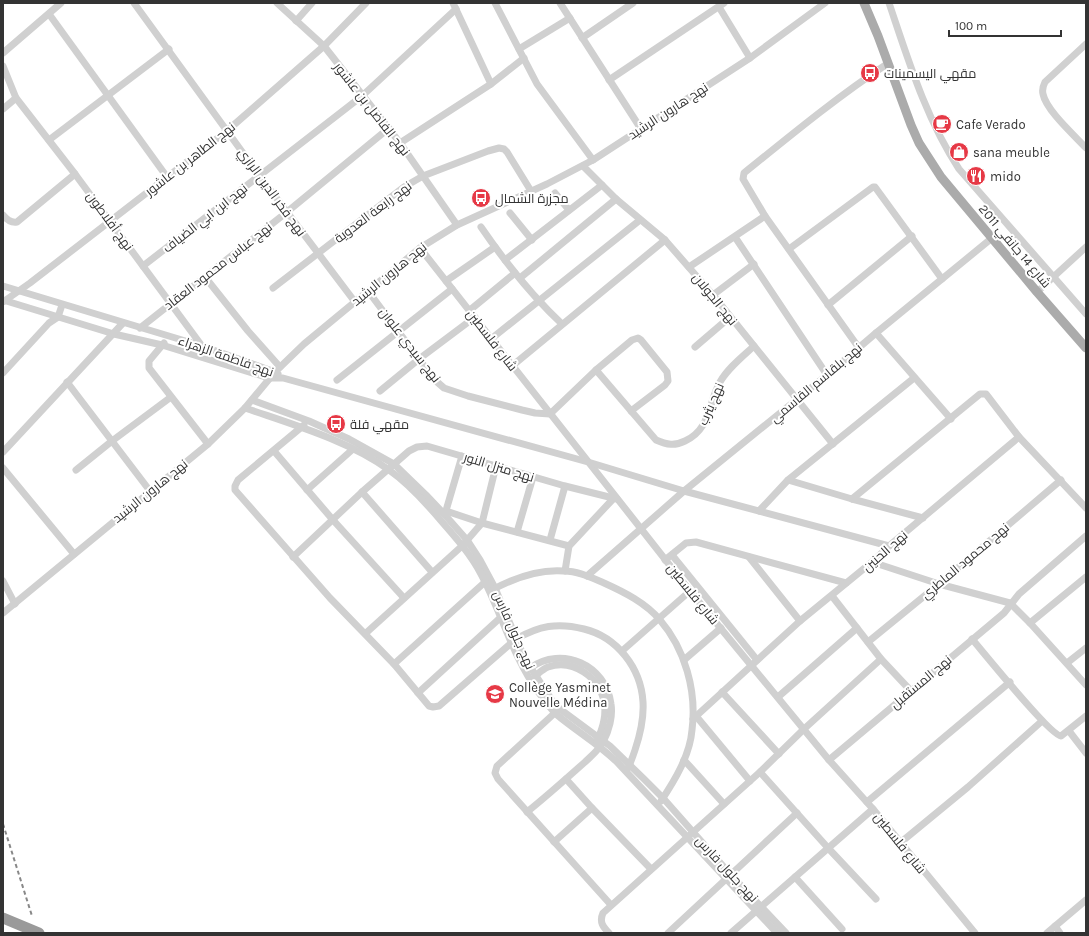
<svg xmlns="http://www.w3.org/2000/svg" width="1089" height="936" font-family="Karla,Cairo,sans-serif">
  <rect width="100%" height="100%" fill="#fff"/>
  <g fill="none" stroke-linecap="round" stroke-linejoin="round">
    <g stroke="#d0d0d0" stroke-width="7">
      <polyline points="134,3 259,175 355,302"/>
      <polyline points="277,3 324,46 400,143 457,225"/>
      <polyline points="453,3 491,84"/>
      <polyline points="495,3 537,84 593,160"/>
      <polyline points="560,3 641,129"/>
      <path d="M889,3C908,59 926,119 959,169L1086,314"/>
      <polyline points="719,7 750,58"/>
      <polyline points="49,14 167,177"/>
      <polyline points="296,21 312,3"/>
      <polyline points="582,38 633,3"/>
      <path d="M1086,44L1045,82C1043,86 1042,90 1043,94C1046,110 1074,135 1086,148"/>
      <polyline points="519,49 570,18"/>
      <polyline points="3,53 61,3"/>
      <polyline points="3,66 16,98 3,109"/>
      <polyline points="609,80 724,3"/>
      <polyline points="16,98 75,174 202,346"/>
      <polyline points="49,140 169,49"/>
      <polyline points="400,143 491,84 524,58"/>
      <polyline points="583,166 616,199 665,240 713,295 833,444"/>
      <polyline points="555,193 569,210"/>
      <polyline points="510,213 532,240"/>
      <path d="M3,215C7,220 11,223 17,222L75,174"/>
      <path d="M481,227C505,262 531,295 562,324"/>
      <polyline points="735,237 827,375"/>
      <polyline points="420,248 690,591 829,760 873,809 975,933"/>
      <polyline points="789,249 873,187 875,187 942,279"/>
      <polyline points="505,260 602,185"/>
      <polyline points="143,266 362,96 456,9"/>
      <polyline points="689,267 765,216"/>
      <polyline points="205,277 248,331 280,367"/>
      <polyline points="520,278 616,199"/>
      <polyline points="446,281 495,247"/>
      <polyline points="3,286 202,346 275,372 278,374"/>
      <polyline points="273,288 404,187 423,176 488,151 499,148 504,149 507,152 531,191"/>
      <polyline points="368,291 419,359 436,381 444,388 468,396 522,410 535,413 550,414 596,370 632,340 638,338 641,340 667,372 668,381 665,385 631,411"/>
      <polyline points="1037,292 1086,247"/>
      <polyline points="713,295 754,264"/>
      <polyline points="3,300 114,334 162,345 269,378 283,378 588,462 684,491 889,546"/>
      <polyline points="3,302 30,283 228,130 324,46 366,3"/>
      <polyline points="828,305 912,236"/>
      <polyline points="470,310 515,273"/>
      <polyline points="140,328 287,212 389,128"/>
      <polyline points="876,333 951,419"/>
      <polyline points="491,339 640,220"/>
      <polyline points="164,343 149,361 149,368 208,444"/>
      <polyline points="695,347 730,317"/>
      <path d="M859,348L765,216L743,179L744,173C791,135 837,97 887,64"/>
      <polyline points="512,366 665,240"/>
      <path d="M596,370L656,440C667,445 675,446 685,441C711,429 708,403 720,382C728,368 742,357 754,346"/>
      <polyline points="3,373 49,323 58,317 62,305"/>
      <polyline points="337,380 452,289"/>
      <polyline points="67,382 150,491"/>
      <polyline points="380,391 419,359 475,317"/>
      <polyline points="252,400 309,421 349,439 394,464 426,495 445,515 467,540 480,560 495,588 525,659 551,699 560,709 610,746 644,779 663,798 731,875 786,933"/>
      <path d="M245,408C291,424 350,441 389,470C409,484 427,504 443,523C457,539 471,555 481,574C502,613 512,656 539,693C544,700 550,708 556,714C576,731 599,744 618,763L777,933"/>
      <path d="M304,425L238,480L235,486V490L330,598L394,664L429,706L433,707L439,706L516,639C539,626 557,622 584,629C617,637 641,668 643,702C644,718 640,735 635,750C633,756 631,762 628,768"/>
      <polyline points="274,451 333,520 404,598"/>
      <polyline points="3,452 123,323"/>
      <polyline points="3,468 74,554"/>
      <polyline points="76,470 112,441 171,397"/>
      <polyline points="788,480 852,499 923,518"/>
      <polyline points="307,490 353,449"/>
      <polyline points="362,492 432,572"/>
      <polyline points="852,499 980,394 986,394 1019,437 1086,508"/>
      <polyline points="446,511 482,523 569,546"/>
      <polyline points="759,511 788,480 914,378"/>
      <polyline points="445,514 462,456"/>
      <polyline points="517,532 533,477"/>
      <polyline points="550,540 565,486"/>
      <polyline points="672,555 757,660"/>
      <polyline points="293,557 362,492 409,451 417,447 427,446 565,486 617,499"/>
      <polyline points="749,557 800,621"/>
      <polyline points="665,560 686,543 696,542 846,583"/>
      <polyline points="872,562 939,584 1010,603 1030,623 1086,685"/>
      <polyline points="565,571 569,546 613,499"/>
      <polyline points="587,576 684,491 827,375 876,333 992,238"/>
      <polyline points="3,581 15,604"/>
      <path d="M492,590C514,578 539,569 564,571C578,571 592,578 604,583C624,592 646,603 660,620C685,649 697,691 692,730C690,755 675,780 661,801"/>
      <polyline points="832,596 881,659 911,691"/>
      <polyline points="3,613 208,444 245,408 275,372 304,344 420,248 457,225 547,184 593,160 750,58 825,3"/>
      <polyline points="1030,623 1086,577"/>
      <polyline points="366,633 462,546 482,523 496,466"/>
      <path d="M972,639C984,653 1050,735 1061,736L1086,716"/>
      <polyline points="868,642 939,584 1061,480"/>
      <polyline points="622,651 690,591"/>
      <polyline points="684,660 721,628"/>
      <polyline points="1067,663 1086,648"/>
      <polyline points="394,664 485,582"/>
      <path d="M535,676C539,673 543,669 548,667C573,658 600,678 604,702C607,715 602,730 597,741"/>
      <polyline points="722,692 779,754"/>
      <polyline points="418,693 500,618"/>
      <polyline points="778,697 857,628"/>
      <polyline points="558,710 497,766 495,773 498,779 611,905"/>
      <polyline points="696,716 750,781"/>
      <polyline points="693,719 800,621 872,562 889,546 1019,437"/>
      <polyline points="1069,731 1086,753"/>
      <polyline points="684,760 724,804"/>
      <polyline points="829,760 1004,613 1019,594 1086,536"/>
      <polyline points="760,772 829,849 876,899"/>
      <polyline points="566,779 592,808 651,869"/>
      <polyline points="867,802 1010,682"/>
      <path d="M527,812C547,796 566,779 585,762C591,756 599,750 603,742C609,731 613,716 611,704C606,665 562,645 530,668"/>
      <polyline points="554,842 592,808"/>
      <polyline points="900,843 968,787 1042,721"/>
      <polyline points="795,877 842,929"/>
      <polyline points="1055,926 1060,933"/>
      <path d="M609,933C603,927 599,922 603,913L760,772L804,729L881,659"/>
      <polyline points="668,933 797,813"/>
      <polyline points="731,933 873,809"/>
      <polyline points="1047,933 1086,900"/>
    </g>
    <polyline stroke="#ababab" stroke-width="9" points="864,3 878,36 911,125 919,143 941,177 1037,292 1086,348"/>
    <polyline stroke="#9a9a9a" stroke-width="11" points="3,918 39,933"/>
    <polyline stroke="#888" stroke-width="2" stroke-dasharray="4 3" stroke-linecap="butt" points="3,824 32,916"/>
  </g>
  <defs>
    <g id="bus-disc" transform="scale(1)"><circle r="9.5" fill="#e63946" stroke="#fff"/><path d="M-5-6H5V4H4V6H2V4H-2V6H-4V4H-5ZM-3.5-4V0h7V-4ZM-3.5 1.2v1.5H-2V1.2ZM2 1.2v1.5H3.5V1.2Z" fill="#fff"/></g>
    <g id="cafe-disc" transform="scale(1)"><circle r="9.5" fill="#e63946" stroke="#fff"/><path d="M-5.5-4.5H6V0H3Q3 3.5 0 3.5H-2.5Q-5.5 3.5-5.5 0ZM3-3.2v2h1.7v-2ZM-6 4.5H4V6H-6Z" fill="#fff"/></g>
    <g id="shop-disc" transform="scale(1)"><circle r="9.5" fill="#e63946" stroke="#fff"/><path d="M-5-2.5h2.3a2.7 3.5 0 0 1 5.4 0H5L5.5 6h-11ZM-1.5-2.5h3a1.5 2.3 0 0 0-3 0Z" fill="#fff"/></g>
    <g id="restaurant-disc" transform="scale(1)"><circle r="9.5" fill="#e63946" stroke="#fff"/><path d="M-5-6h1v4h1v-4h1v4h1v-4h1v5L-1.5 .5V6h-2V.5L-5-1ZM5-6V6H3V1.5H1.5Q1.5-4 5-6Z" fill="#fff"/></g>
    <g id="school-disc" transform="scale(1)"><circle r="9.5" fill="#e63946" stroke="#fff"/><path d="M0-5L7-2L0 1L-7-2ZM-4 1L0 2.5L4 1V4Q0 6-4 4Z" fill="#fff"/></g>
  </defs>
  <g fill-rule="evenodd">
    <use href="#bus-disc" x="870" y="73"/>
    <use href="#cafe-disc" x="942" y="124"/>
    <use href="#shop-disc" x="959" y="152"/>
    <use href="#restaurant-disc" x="976" y="176"/>
    <use href="#bus-disc" x="481" y="198"/>
    <use href="#bus-disc" x="336" y="424"/>
    <use href="#school-disc" x="495" y="694"/>
  </g>
  <g text-anchor="middle" dominant-baseline="central" stroke-width="4" stroke-linejoin="round" paint-order="stroke">
    <g font-size="13" fill="#333" stroke="#fff" text-anchor="start">
      <text x="884" y="73">مقهي اليسمينات</text>
      <text x="956" y="124">Cafe Verado</text>
      <text x="973" y="152">sana meuble</text>
      <text x="990" y="176">mido</text>
      <text x="495" y="198">مجزرة الشمال</text>
      <text x="350" y="424">مقهي فلة</text>
      <text x="509" y="687">Collège Yasminet<tspan x="509" dy="15">Nouvelle Médina</tspan></text>
    </g>
    <g font-size="13" fill="#333" stroke="#fff">
      <text transform="translate(372 109) rotate(52)">نهج الفاضل بن عاشور</text>
      <text transform="translate(668 111) rotate(-33)">نهج هارون الرشيد</text>
      <text transform="translate(190 159) rotate(-38)">نهج الطاهر بن عاشور</text>
      <text transform="translate(272 192) rotate(54)">نهج فخر الدين الرازي</text>
      <text transform="translate(373 212) rotate(-37)">نهج رابعة العدوية</text>
      <text transform="translate(205 218) rotate(-38)">نهج ابن ابي الضياف</text>
      <text transform="translate(110 221) rotate(54)">نهج أفلاطون</text>
      <text transform="translate(1015 246) rotate(50)">شارع 14 جانفي 2011</text>
      <text transform="translate(218 266) rotate(-38)">نهج عباس محمود العقاد</text>
      <text transform="translate(389 274) rotate(-39)">نهج هارون الرشيد</text>
      <text transform="translate(715 299) rotate(51)">نهج الجولان</text>
      <text transform="translate(492 340) rotate(52)">شارع فلسطين</text>
      <text transform="translate(410 345) rotate(52)">نهج سيدي علوان</text>
      <text transform="translate(226 356) rotate(19)">نهج فاطمة الزهراء</text>
      <text transform="translate(816 383) rotate(-40)">نهج بلقاسم القاسمي</text>
      <text transform="translate(711 404) rotate(-66)">نهج يثرب</text>
      <text transform="translate(499 467) rotate(17)">نهج منزل النور</text>
      <text transform="translate(150 491) rotate(-39)">نهج هارون الرشيد</text>
      <text transform="translate(885 551) rotate(-41)">نهج الحنين</text>
      <text transform="translate(965 561) rotate(-40)">نهج محمود الماطري</text>
      <text transform="translate(693 594) rotate(51)">شارع فلسطين</text>
      <text transform="translate(514 630) rotate(66)">نهج جلول فارس</text>
      <text transform="translate(921 682) rotate(-40)">نهج المستقبل</text>
      <text transform="translate(900 843) rotate(51)">شارع فلسطين</text>
      <text transform="translate(727 869) rotate(47)">نهج جلول فارس</text>
    </g>
  </g>
  <rect width="1089" height="936" fill="none" stroke="#333333" stroke-width="8"/>
  <path d="M949 30v6h112v-6" fill="none" stroke="#333333" stroke-width="2"/>
  <text x="955" y="30" font-size="12" fill="#333333" stroke="#ffffff" stroke-width="3" paint-order="stroke">100 m</text>
</svg>
